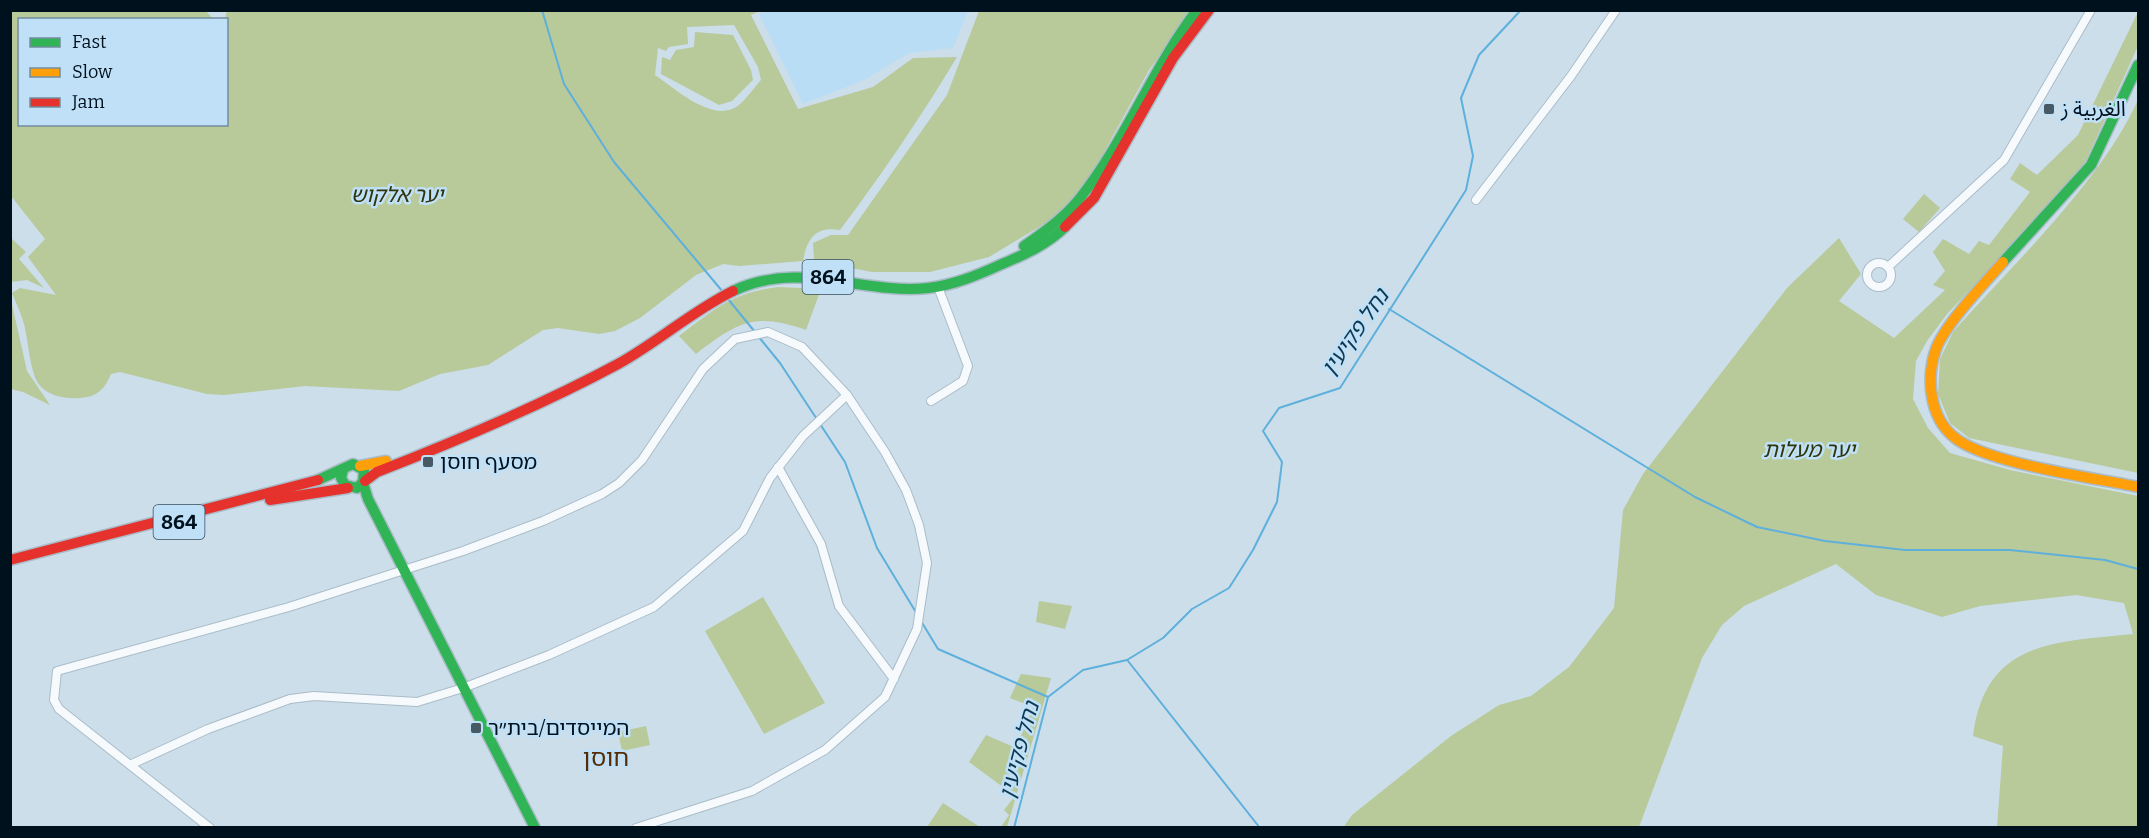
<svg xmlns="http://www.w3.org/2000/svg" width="2149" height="838" font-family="Bitter,'Noto Sans Arabic','Noto Sans Hebrew',serif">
  <rect width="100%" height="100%" fill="#ccdeea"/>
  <polygon fill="#b9ddf5" points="767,11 767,10 968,11 953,48 909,53 864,80 803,104 759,14"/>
  <g fill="#b8c99a" fill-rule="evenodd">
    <path d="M205,10L213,19L20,20V124H226L225,19L227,11H760L751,15L798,109L873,87L913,58L957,57C921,117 882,174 840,230C815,226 807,239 803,261L739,266L723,264L696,275L640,318L615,331L599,334L558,328L543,330L488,365L440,374L399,391L305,386L224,395L207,394L120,372L111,374C105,389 97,397 80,398C66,399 46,396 38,383C30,371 28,339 24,324C21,313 16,303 12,293L20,288L56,295L28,257L45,239L11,196V11ZM734,25L758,67L761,80C754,88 747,98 739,105C714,125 676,89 655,75L658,48L666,51L669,47L688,44L687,27Z"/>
    <polygon points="979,11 1191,11 1149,70 1085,187 1054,218 989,257 930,272 872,272 814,261 813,243 831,235 848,235 947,95"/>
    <path d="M2138,12V46L2083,167L2066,189L1947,314L1927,341L1916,361L1913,399L1928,428L1950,453L2010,470L2138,496V827H1997L2003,746L1973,736C1985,640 2055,642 2133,634L2124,603L2076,595L1980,606L1942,617L1876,595L1836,564L1744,606L1722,625L1702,658L1639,827L1343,828L1352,815L1451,736L1499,705L1531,696L1569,667L1614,608L1623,510L1643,474L1787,288L1839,238L1861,274L1839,301L1894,338L1945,290L1933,285L1945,271L1933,252L1943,239L1969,254L1979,241L1989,245L2030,192L2010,179L2020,163L2037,175L2078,135Z"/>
    <polygon points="695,32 733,35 751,70 753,80 732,101 719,105 661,74 662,57 670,60 676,50 694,47"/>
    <path d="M2138,100V473L1969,438L1950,423L1938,394L1940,359L1953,332C2015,262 2100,183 2138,100Z"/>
    <polygon points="1924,194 1940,208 1919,232 1903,219"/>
    <polygon points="11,238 26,252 19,259 44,288 27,280 11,282"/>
    <path d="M778,287L821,289L806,330C754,312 738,322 696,354L679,336C715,309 731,293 778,287Z"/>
    <polygon points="11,300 27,371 50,405 23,392 11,389"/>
    <polygon points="763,597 825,703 764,734 705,631"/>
    <polygon points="1039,601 1072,606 1065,629 1036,622"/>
    <polygon points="1021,674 1051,678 1007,827 1001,827 1009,815 1004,810 1015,796 969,762 986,735 1016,748 1033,707 1010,698"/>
    <polygon points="646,726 650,745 622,751 618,732"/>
    <polygon points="943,803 980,827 927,827"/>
  </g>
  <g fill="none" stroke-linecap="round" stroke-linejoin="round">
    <g stroke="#5eb0dc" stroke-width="2">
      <polyline points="542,10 564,84 614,162 723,292"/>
      <polyline points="728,299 755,332"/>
      <polyline points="1389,309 1695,497 1757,527 1825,541 1905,550 2010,550 2105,560 2138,569"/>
      <polyline points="758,336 780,363 845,462 877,548 917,614"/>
      <polyline points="921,621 938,649 1048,697"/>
      <polyline points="1128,661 1260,828"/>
      <polyline points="1014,828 1048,697 1083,670 1127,660 1163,638 1192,609 1229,588 1253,550 1277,502 1282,462 1263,431 1279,408 1340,388 1466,190 1473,156 1461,98 1479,55 1521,10"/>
    </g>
    <g stroke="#a9bcc8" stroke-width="10">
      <g id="street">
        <polyline points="1476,200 1571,76 1616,10"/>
        <circle cx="1879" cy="275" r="12"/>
        <polyline points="1888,267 2004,160 2091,10"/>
        <polyline points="931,401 963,381 968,366 938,287"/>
        <polyline points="778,467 821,544 839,606 894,679"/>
        <polyline points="132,764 208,729 290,699 314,696 417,702 463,688 549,655 654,607 743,531 770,478 803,436 847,395"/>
        <polyline points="210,828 59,709 54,700 57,671 289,607 463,551 543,521 602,494 619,483 642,460 703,369 735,339 768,332 802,347 847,395 885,452 906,490 919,525 927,563 917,629 885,697 825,750 752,791 636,828"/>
      </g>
    </g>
    <g stroke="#a9bcc8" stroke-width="13">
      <g id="fast">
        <path d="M1024,246C1044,232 1064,218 1080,198C1126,140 1152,69 1197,10"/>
        <polyline points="2003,262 2091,165 2138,65"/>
        <path d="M733,291C800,259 862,295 928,288C954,285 978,275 1002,264C1024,255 1048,244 1065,227"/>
        <polyline points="318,480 353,464 364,470 363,482 357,488 345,485 341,478 343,470"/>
        <polyline points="363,483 368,499 535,828"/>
      </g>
    </g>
    <g stroke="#a9bcc8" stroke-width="13">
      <g id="slow">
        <path d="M2003,262C1985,283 1945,324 1936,349C1926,377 1929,417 1954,437C1984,463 2095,478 2138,487"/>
        <polyline points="360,466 386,461"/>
      </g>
    </g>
    <g stroke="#a9bcc8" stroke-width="13">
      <g id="jam">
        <polyline points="1065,227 1094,198 1173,58 1209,10"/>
        <path d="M365,481L377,472C459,440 540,406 618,364C658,342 692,311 733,291"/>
        <polyline points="270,500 348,488"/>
        <polyline points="10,560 318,480"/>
      </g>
    </g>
    <use href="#street" stroke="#f7fafc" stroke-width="8"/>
    <use href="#fast" stroke="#30b455" stroke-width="10"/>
    <use href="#slow" stroke="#ff9f0a" stroke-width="10"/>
    <use href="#jam" stroke="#e5322d" stroke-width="10"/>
  </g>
  <g fill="#475965" stroke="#bfe0f7" stroke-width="2">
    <rect x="2043" y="103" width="12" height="12" rx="3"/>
    <rect x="422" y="456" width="12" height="12" rx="3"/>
    <rect x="470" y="722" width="12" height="12" rx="3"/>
  </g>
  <g text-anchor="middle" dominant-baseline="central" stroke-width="5" stroke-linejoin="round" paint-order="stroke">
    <g fill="#bfe0f7" stroke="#394f5f" stroke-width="1.5">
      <rect x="802.5" y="260" width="51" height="34" rx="4.5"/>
      <rect x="153.5" y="505" width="51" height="34" rx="4.5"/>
    </g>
    <g font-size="20" font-weight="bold" fill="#00111e">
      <text x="828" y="277">864</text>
      <text x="179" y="522">864</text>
    </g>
    <g font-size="21" fill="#00111e" stroke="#bfe0f7" text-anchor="start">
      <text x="2061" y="109">الغربية ز</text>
      <text x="440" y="462">מסעף חוסן</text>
      <text x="488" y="728">המייסדים/בית״ר</text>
    </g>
    <g font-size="21" font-style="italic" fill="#2e350a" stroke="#bfe0f7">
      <text x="397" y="195">יער אלקוש</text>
      <text x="1809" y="450">יער מעלות</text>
    </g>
    <g font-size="22" font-style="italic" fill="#0c3951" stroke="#bfe0f7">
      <text transform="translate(1355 332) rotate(-55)">נחל פקיעין</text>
      <text transform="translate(1019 750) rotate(-75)">נחל פקיעין</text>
    </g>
    <g font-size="24" fill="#562b02" stroke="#bfe0f7">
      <text x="606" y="758">חוסן</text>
    </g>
  </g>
  <rect width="2149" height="838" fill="none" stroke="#00111e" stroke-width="24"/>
  <rect x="18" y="18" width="210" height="108" fill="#bfe0f7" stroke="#738da0" stroke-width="1.5"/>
  <rect x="30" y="38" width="30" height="9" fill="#30b455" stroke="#738da0" stroke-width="1.5"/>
  <text x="72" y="48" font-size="18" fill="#00111e">Fast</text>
  <rect x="30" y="68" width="30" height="9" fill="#ff9f0a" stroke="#738da0" stroke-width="1.5"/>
  <text x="72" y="78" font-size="18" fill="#00111e">Slow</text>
  <rect x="30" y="98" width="30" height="9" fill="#e5322d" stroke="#738da0" stroke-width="1.5"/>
  <text x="72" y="108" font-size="18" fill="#00111e">Jam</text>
</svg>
